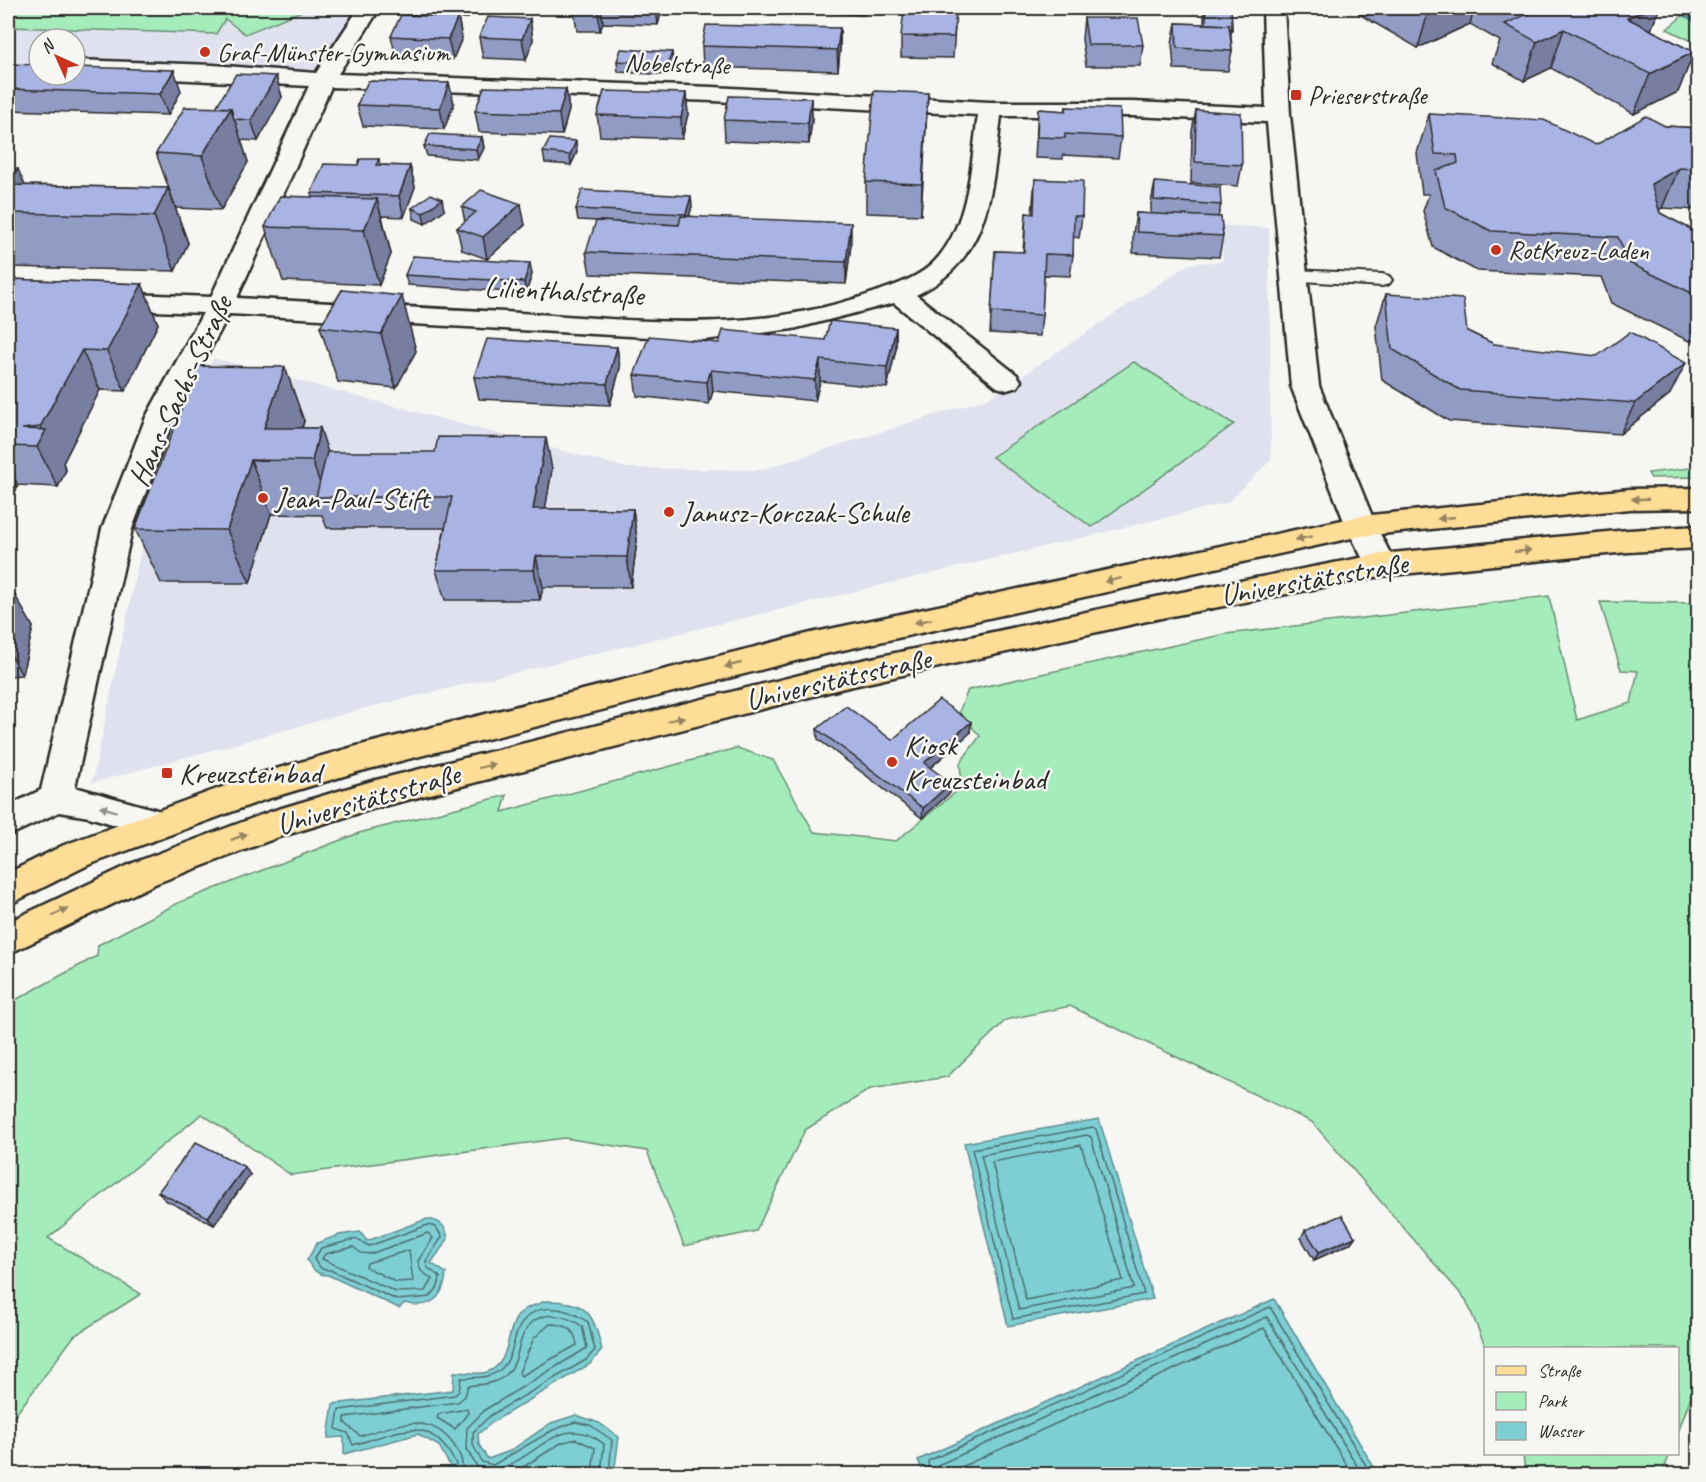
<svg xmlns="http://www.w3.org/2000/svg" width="1706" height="1482" font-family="Caveat,sans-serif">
  <rect width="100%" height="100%" fill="#f6f6f2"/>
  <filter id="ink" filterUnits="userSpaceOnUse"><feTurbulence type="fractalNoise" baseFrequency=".0167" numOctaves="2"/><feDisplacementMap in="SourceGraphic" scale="12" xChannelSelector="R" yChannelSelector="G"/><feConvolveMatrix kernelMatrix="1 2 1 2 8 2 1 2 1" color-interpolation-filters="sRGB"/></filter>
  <g filter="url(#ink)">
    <g fill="#dfe2ee">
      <polygon points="8,8 365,8 320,76 75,67 75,39 39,39 39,65 8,64"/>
      <polygon points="1221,225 1269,228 1271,460 1227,503 362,709 92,783 147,521 213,358 627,468 761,470 989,398 1189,264 1223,261"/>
    </g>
    <g fill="#a4ecba" stroke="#688c72" stroke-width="1.5">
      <polygon points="8,8 231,8 228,14 245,8 309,8 245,34 225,19 216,34 8,27"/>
      <polygon points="1692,8 1698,8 1698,44 1667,29"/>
      <polygon points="1134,362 1234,424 1092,527 992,457"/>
      <polygon points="1698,467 1698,477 1651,478 1648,473"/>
      <polygon points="1549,596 1577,720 1631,703 1638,671 1621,670 1600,602 1698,603 1698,1376 1678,1433 1678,1348 1486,1348 1466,1300 1312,1122 1070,1006 1006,1020 947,1077 870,1089 805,1130 756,1231 684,1246 647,1151 564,1138 291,1175 202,1114 48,1238 141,1294 74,1336 8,1425 8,1004 97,956 98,945 180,902 359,833 507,795 502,812 737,748 773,760 814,832 896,841 962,787 960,763 980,736 959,712 968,690 1226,634"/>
      <polygon points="1523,1454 1670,1454 1662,1474 1525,1474"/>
    </g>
    <g fill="#7ecfd4" stroke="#5d8d90" stroke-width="1.5">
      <polygon points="1099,1119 1153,1299 1008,1326 964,1143"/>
      <path d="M427,1219C440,1221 446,1225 448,1239L431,1263L446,1273C444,1298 430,1310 405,1303L399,1308L328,1275C317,1275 312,1269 307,1260L317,1243L339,1235L360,1232L367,1241Z"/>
      <polygon points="1274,1299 1378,1474 924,1474 918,1460"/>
      <path d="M546,1301C588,1301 593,1313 602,1350L590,1364L494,1421L478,1434L479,1445L488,1459L510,1451L551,1423L576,1415L599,1423L619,1437L614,1474H446L450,1466L439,1446L418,1434L344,1454V1437L328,1438L333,1404L453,1390L454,1372C463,1372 478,1375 487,1372C514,1363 503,1324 524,1310C530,1306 539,1304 546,1301Z"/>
    </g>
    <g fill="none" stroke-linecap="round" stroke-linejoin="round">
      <g stroke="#4c6d6f" stroke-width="1.5">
        <polygon points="1093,1127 1096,1129 1144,1294 1013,1319 972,1149"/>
        <polygon points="1087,1135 1091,1137 1134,1288 1019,1310 981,1155"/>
        <polygon points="1081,1145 1123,1280 1026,1300 992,1162"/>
        <polygon points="428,1225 436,1227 442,1237 426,1261 427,1267 440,1277 438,1287 430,1297 397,1300 330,1270 322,1269 314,1260 321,1248 356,1239 369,1246"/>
        <polygon points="428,1233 433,1238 418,1261 421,1271 432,1279 425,1291 396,1292 322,1259 325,1254 353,1247 361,1253 370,1254"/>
        <polygon points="409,1250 413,1281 396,1282 366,1267 367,1263"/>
        <path d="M550,1324C566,1324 575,1329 577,1345L521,1376L519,1372L534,1338Z"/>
        <polygon points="467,1409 468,1413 455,1429 437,1418 439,1414"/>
        <path d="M453,1474L456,1464C428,1411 400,1432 353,1445L348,1433L336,1429L339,1410L455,1395L459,1391L461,1378C475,1377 490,1379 501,1369C511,1360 512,1347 516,1335C528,1300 562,1304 588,1322L595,1350L586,1360L491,1415L473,1432V1445L482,1462L493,1465L553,1430L575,1422L590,1425L612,1440L609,1474"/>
        <path d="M461,1474C465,1463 460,1453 453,1444C429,1410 394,1426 360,1436L345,1423V1417L458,1402L465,1396L468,1386C482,1384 497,1384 507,1374C518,1363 517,1348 523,1335C535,1309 562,1312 582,1326L587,1348L486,1409L467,1428L466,1449L478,1468C528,1480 554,1403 604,1444L601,1474"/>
        <polyline points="512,1474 561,1443 576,1439 595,1448 592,1474"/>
        <polyline points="929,1474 928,1461 1270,1307 1371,1474"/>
        <polyline points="937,1474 938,1465 1267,1317 1362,1474"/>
        <polyline points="946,1474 1264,1328 1352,1474"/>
      </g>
      <polygon fill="#5d8d90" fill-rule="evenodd" points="1667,8 1677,8 1698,18 1698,24"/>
      <g stroke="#2b2b2b" stroke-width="4">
        <polygon id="lane" points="1293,270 1382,274 1389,276 1392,280 1389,284 1382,286 1286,280 1283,276 1286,272"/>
      </g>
      <g stroke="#2b2b2b" stroke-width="5">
        <path id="street" d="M359,8H380L338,74L713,87L990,102H1133L1266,108L1263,8H1284L1290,115L1319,386L1376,526L1396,565L1392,573L1381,576L1370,573L1346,526L1291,386L1267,122L1133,116H1001C992,188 991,260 916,295L1017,375L1021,381L1017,387L1007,390L997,387L894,303L793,329L704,340L229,314L174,417L132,529L75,787L171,814L176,824L171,834L159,838L89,817L59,812L8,836V806L41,790L102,529L146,417L203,313L105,309L96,307L92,301L96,295L105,293L211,297L309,86L75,74V60L213,65L316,73ZM331,87L713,101L978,115C971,162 970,224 935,261C918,279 890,287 867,295C740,337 633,319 504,312C415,308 326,303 237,298Z"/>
      </g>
      <g stroke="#2b2b2b" stroke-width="5">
        <g id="primary">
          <polygon points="1698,488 1698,508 1630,509 1361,536 811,657 357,772 264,800 88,865 8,905 8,873 64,845 258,774 357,746 811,633 1361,516 1630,489"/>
          <polygon points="1698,526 1698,548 1628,552 1381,576 1161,618 844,688 372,809 279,837 157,883 8,954 8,922 133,863 272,811 372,781 844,664 1161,596 1381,554 1628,530"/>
        </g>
      </g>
      <use href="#lane" fill="#f6f6f2" fill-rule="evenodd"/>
      <use href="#street" fill="#f6f6f2" fill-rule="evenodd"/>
      <use href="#primary" fill="#fedd96" fill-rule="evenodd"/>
    </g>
    <g fill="#929bc4" stroke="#2b2b2b" stroke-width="1.5">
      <polygon points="412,8 473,8 468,18 458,18 462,38 453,59 396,57 391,36 414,15"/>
      <polygon points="575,8 662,8 658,25 603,23 600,31 577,31 574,10"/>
      <polygon points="754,8 784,8 784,9"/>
      <polygon points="812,8 865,8 864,15 813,12"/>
      <polygon points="1204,8 1231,8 1232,29 1231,35 1232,51 1228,71 1174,69 1172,43 1176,23 1204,24"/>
      <polygon points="1360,8 1660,8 1651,30 1694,52 1678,92 1634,114 1551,68 1524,81 1492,63 1500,41 1470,24 1418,48 1359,14"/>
      <polygon points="956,11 953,58 901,57 901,36"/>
      <polygon points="1084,18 1143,45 1140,66 1086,66 1082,39"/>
      <polygon points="530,19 533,40 526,60 483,58 479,37"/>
      <polygon points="840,28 840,49 838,71 703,67 702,46"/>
      <polygon points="672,52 673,63 669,75 618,72 617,61"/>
      <polygon points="8,64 181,91 168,115 8,110"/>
      <polygon points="276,76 282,97 258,141 241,140 248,162 221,210 176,208 156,153 216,107"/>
      <polygon points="449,83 454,104 444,129 363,126 357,105"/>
      <polygon points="566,89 569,110 562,135 479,132 475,111"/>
      <polygon points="686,93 688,114 682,139 600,136 597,115"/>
      <polygon points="928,93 921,215 866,213 866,182"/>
      <polygon points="811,98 812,119 809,144 725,141 724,120"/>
      <polygon points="1066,107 1121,137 1118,158 1063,155 1063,159 1035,158 1038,109 1065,111"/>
      <polygon points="1196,110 1242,165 1238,186 1191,183 1192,131"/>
      <polygon points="1429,114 1596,145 1665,126 1698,128 1698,210 1662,208 1659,209 1660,213 1698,233 1698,341 1689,341 1611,303 1601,277 1477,271 1433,247 1423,211 1429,194 1422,194 1417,153"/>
      <polygon points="482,137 484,148 478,160 427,156 424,146"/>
      <polygon points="543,152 577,152 571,165 545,163"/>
      <polygon points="379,159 380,165 410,166 415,187 404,217 382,216 391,254 379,285 283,281 265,227 312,197 311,193 358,165"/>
      <polygon points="8,169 25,185 168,188 188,243 175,271 8,267"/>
      <polygon points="1035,179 1082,216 1079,238 1073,237 1073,255 1070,276 1044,275 1042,315 1040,336 990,333 995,251 1023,252 1026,213 1032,214"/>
      <polygon points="1155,182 1221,205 1218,217 1223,236 1219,257 1133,253 1133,234 1136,213 1151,214 1151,203"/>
      <polygon points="692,206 689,216 851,244 846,284 590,274 586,252 679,225 578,220 576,209"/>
      <polygon points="462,207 525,225 487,259 462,250 457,228 465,222"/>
      <polygon points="412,208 444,210 425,224 414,219"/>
      <polygon points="532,274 526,293 408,285 405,275"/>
      <polygon points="8,279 142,284 158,324 125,391 100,390 63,463 66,470 58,487 18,485 8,510"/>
      <polygon points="342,290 416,351 396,388 338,382 320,327"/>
      <polygon points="1386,294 1467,331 1494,344 1670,394 1620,434 1449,421 1382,380 1376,326"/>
      <polygon points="896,328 896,349 887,388 820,381 815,401 713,391 709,404 637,396 634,375 719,343 825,340"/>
      <polygon points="617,347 620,368 610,405 479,399 474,377"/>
      <polygon points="304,421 302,428 320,428 327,452 552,469 545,509 633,509 637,540 631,587 543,587 540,600 445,600 436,570 445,528 327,528 322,515 271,514 250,583 161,583 135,529"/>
      <polygon points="8,583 33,627 22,675 8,676"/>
      <polygon points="971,722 970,733 930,768 950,793 922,818 818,739 817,729 892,740"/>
      <polygon points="250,1175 214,1225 165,1200 158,1192"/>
      <polygon points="1305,1230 1355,1237 1350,1244 1314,1260 1301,1238"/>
    </g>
    <g fill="#777ea0" stroke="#2b2b2b" stroke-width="1.5">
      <polygon points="466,8 473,8 468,18"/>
      <polygon points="599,8 601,8 603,23 600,31 598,10"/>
      <polygon points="656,8 662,8 658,25"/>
      <polygon points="1433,8 1475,8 1470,24 1418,48 1429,9"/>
      <polygon points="1650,8 1660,8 1646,41 1627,18"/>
      <polygon points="458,17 462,38 453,59 448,39"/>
      <polygon points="530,19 533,40 526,60 522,39"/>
      <polygon points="840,28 840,49 838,71 837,50"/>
      <polygon points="1564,29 1551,68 1524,81 1537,42"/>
      <polygon points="672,52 673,63 669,75 668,64"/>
      <polygon points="1694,52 1678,92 1634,114 1650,74"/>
      <polygon points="174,70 181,91 168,115 160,94"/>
      <polygon points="276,76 282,97 258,141 251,120"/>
      <polygon points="449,83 454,104 444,129 440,108"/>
      <polygon points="566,89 569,110 562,135 559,114"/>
      <polygon points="686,93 688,114 682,139 681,118"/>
      <polygon points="928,93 926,123 921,215 922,184"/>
      <polygon points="811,98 812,119 809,144 808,123"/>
      <polygon points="231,108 248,162 221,210 202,156"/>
      <polygon points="482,137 484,148 478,160 476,149"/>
      <polygon points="576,141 577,152 571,165 570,155"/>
      <polygon points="410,166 415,187 404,217 399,196"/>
      <polygon points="1679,168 1662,208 1634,224 1651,184"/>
      <polygon points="18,169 37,214 8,185"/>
      <polygon points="168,188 188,243 175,271 154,216"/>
      <polygon points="691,196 692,206 687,225 686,214"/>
      <polygon points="377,199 391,254 379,285 364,230"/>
      <polygon points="442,199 444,210 425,224 423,213"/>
      <polygon points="521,204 525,225 487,259 483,237"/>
      <polygon points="851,223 851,244 846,284 846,262"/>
      <polygon points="530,263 532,274 526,293 524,282"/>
      <polygon points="142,284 158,324 125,391 107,351"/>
      <polygon points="402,296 416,351 396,388 381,334"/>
      <polygon points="896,328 896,349 887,388 887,367"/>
      <polygon points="617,347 620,368 610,405 607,384"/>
      <polygon points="82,350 100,390 63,463 66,470 58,487 37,447 44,434 40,427"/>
      <polygon points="820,360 820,381 815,401 815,380"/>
      <polygon points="1686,363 1670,394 1620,434 1635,403"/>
      <polygon points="285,367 304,421 291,460 264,428"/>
      <polygon points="711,370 713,391 709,404 707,382"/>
      <polygon points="320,428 338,483 325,497 312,461"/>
      <polygon points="546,438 552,469 540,540 533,509"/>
      <polygon points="251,460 271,514 250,583 227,530"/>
      <polygon points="8,465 18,485 17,488 8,471"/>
      <polygon points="8,471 17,488 8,510"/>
      <polygon points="633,509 637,540 631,587 627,557"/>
      <polygon points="536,556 543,587 540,600 534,570"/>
      <polygon points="8,583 33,627 22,675 8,650"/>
      <polygon points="971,722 970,733 924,773 924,763"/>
      <polygon points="951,783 950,793 922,818 923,808"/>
      <polygon points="245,1167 250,1175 214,1225 208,1217"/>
      <polygon points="1355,1237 1350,1244 1314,1260 1319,1252"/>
    </g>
    <g fill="#aab4e4" stroke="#2b2b2b" stroke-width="1.5">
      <polygon points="575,8 599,8 598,10 574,10"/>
      <polygon points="1206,8 1231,8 1232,29 1230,29 1229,25 1206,24"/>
      <polygon points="1523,8 1650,8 1627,18 1694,52 1650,74 1564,29 1537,42 1505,24 1532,12"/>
      <polygon points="904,10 956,11 954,37 901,36"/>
      <polygon points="401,15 458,17 448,39 391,36"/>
      <polygon points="488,17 530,19 522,39 479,37"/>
      <polygon points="1084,18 1138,18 1143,45 1088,45"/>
      <polygon points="1176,23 1229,25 1232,51 1177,48"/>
      <polygon points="706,25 840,28 837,50 702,46"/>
      <polygon points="621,49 672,52 668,64 617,61"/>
      <polygon points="8,64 39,65 39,75 75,75 75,67 174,70 160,94 8,89"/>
      <polygon points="236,74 276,76 251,120 234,119 231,108 216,107"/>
      <polygon points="368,81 449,83 440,108 357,105"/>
      <polygon points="484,87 566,89 559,114 475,111"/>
      <polygon points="604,91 686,93 681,118 597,115"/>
      <polygon points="874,91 928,93 922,184 866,182"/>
      <polygon points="729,96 811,98 808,123 724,120"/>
      <polygon points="185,107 231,108 202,156 156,153"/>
      <polygon points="1066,107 1120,109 1121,137 1065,134 1065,138 1037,137 1038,109 1066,111"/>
      <polygon points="1196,110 1241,113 1242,165 1195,162"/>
      <polygon points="1429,114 1544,120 1596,145 1646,116 1665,126 1698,128 1698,169 1679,168 1651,184 1660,213 1698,233 1698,296 1629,263 1618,237 1491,231 1445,207 1436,171 1458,163 1457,155 1435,154"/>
      <polygon points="430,134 482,137 476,149 424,146"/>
      <polygon points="550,139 576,141 570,155 543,152"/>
      <polygon points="360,159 379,159 376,165 410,166 399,196 311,193 324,164 358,165"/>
      <polygon points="8,169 18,169 8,185 168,188 154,216 8,213"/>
      <polygon points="1035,179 1083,181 1082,216 1074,216 1073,255 1045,254 1042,315 991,312 995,251 1024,252 1026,213 1034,214"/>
      <polygon points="1155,182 1220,187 1221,205 1154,200"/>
      <polygon points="481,190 521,204 483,237 457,228 476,212 462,207"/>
      <polygon points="582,190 691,196 686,214 576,209"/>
      <polygon points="431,194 442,199 423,213 412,208"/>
      <polygon points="280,196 377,199 364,230 265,227"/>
      <polygon points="1136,213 1221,217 1223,236 1137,232"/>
      <polygon points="681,216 851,223 846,262 586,252 596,221 679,225"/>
      <polygon points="413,256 530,263 524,282 405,275"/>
      <polygon points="8,279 142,284 107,351 82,350 40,427 22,429 46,430 37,447 8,446"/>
      <polygon points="342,290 402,296 381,334 320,327"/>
      <polygon points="1386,294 1463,299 1467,331 1494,344 1597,356 1630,332 1686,363 1635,403 1460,390 1392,349"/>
      <polygon points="830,321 896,328 887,367 820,360 815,380 711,370 707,382 634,375 649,336 719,343 723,330 825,340"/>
      <polygon points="487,339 617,347 607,384 474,377"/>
      <polygon points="198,366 285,367 264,428 320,428 312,461 251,460 227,530 135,529"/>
      <polygon points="438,437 546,438 533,509 633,509 627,557 536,556 534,570 436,570 452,497 316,497 327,452 435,452"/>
      <polygon points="939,700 971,722 924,763 951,783 923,808 817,729 846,706 892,740"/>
      <polygon points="196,1142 245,1167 208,1217 158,1192"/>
      <polygon points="1342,1215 1355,1237 1319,1252 1305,1230"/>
    </g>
    <defs><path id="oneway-solid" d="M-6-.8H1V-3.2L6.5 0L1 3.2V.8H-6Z" transform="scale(1.5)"/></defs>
    <g fill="#948460">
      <use href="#oneway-solid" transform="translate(1640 499) rotate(179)"/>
      <use href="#oneway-solid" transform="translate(1446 518) rotate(174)"/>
      <use href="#oneway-solid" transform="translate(1304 538) rotate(168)"/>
      <use href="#oneway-solid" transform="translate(1523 551) rotate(-6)"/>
      <use href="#oneway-solid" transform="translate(1113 580) rotate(168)"/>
      <use href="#oneway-solid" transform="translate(923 621) rotate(168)"/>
      <use href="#oneway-solid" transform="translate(733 665) rotate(166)"/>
      <use href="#oneway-solid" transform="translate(676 719) rotate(-14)"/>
      <use href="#oneway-solid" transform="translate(487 766) rotate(-14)"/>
      <use href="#oneway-solid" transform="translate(239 837) rotate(-21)"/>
      <use href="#oneway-solid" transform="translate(60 912) rotate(-25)"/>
    </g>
    <use fill="#90908e" href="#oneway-solid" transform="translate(108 809) rotate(-163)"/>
  </g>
  <g fill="#c8321e" stroke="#f6f6f2" stroke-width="2">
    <circle cx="205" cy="52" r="6"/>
    <rect x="1290" y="89" width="12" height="12" rx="3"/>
    <circle cx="1496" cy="250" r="6"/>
    <circle cx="263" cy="498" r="6"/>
    <circle cx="669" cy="512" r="6"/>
    <circle cx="892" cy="762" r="6"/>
    <rect x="161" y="767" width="12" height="12" rx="3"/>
  </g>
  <g text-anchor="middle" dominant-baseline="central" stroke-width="5" stroke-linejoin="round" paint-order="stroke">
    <g font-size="26" fill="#2b2b2b" stroke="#f6f6f2" text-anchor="start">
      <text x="217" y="52">Graf-Münster-Gymnasium</text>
      <text x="1308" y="95">Prieserstraße</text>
      <text x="1508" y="250">RotKreuz-Laden</text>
    </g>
    <g font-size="26" fill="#2b2b2b" stroke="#f6f6f2">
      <text transform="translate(677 64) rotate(2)">Nobelstraße</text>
    </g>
    <g font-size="30" fill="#2b2b2b" stroke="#f6f6f2">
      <text transform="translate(564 291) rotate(3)">Lilienthalstraße</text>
      <text transform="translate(180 391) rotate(-65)">Hans-Sachs-Straße</text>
      <text transform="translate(1314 579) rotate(-10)">Universitätsstraße</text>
      <text transform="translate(838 679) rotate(-13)">Universitätsstraße</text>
      <text transform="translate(368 799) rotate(-16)">Universitätsstraße</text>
    </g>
    <g font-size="30" fill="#2b2b2b" stroke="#f6f6f2" text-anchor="start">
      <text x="275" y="498">Jean-Paul-Stift</text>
      <text x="681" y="512">Janusz-Korczak-Schule</text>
      <text x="904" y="745">Kiosk<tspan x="904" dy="34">Kreuzsteinbad</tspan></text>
      <text x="179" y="773">Kreuzsteinbad</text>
    </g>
  </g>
  <rect width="1706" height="1482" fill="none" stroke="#f6f6f2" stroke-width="30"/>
  <rect x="15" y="15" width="1676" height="1452" fill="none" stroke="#2b2b2b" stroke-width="2" filter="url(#ink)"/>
  <rect x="1484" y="1347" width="195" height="108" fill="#f6f6f2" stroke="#a5a5a2" stroke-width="1.5"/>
  <rect x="1496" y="1366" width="30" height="9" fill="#fedd96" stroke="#a5a5a2" stroke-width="1.5"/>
  <text x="1538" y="1377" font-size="18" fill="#2b2b2b">Straße</text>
  <rect x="1496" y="1392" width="30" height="18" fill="#a4ecba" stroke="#a5a5a2" stroke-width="1.5"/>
  <text x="1538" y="1407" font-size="18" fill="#2b2b2b">Park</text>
  <rect x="1496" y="1422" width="30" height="18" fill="#7ecfd4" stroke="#a5a5a2" stroke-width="1.5"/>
  <text x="1538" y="1437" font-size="18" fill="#2b2b2b">Wasser</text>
  <g transform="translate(57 57) rotate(315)"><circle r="28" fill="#f6f6f2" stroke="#a5a5a2" stroke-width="1.5"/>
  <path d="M0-4.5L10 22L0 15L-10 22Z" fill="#c8321e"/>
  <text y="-9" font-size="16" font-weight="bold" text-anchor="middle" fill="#2b2b2b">N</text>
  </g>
</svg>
